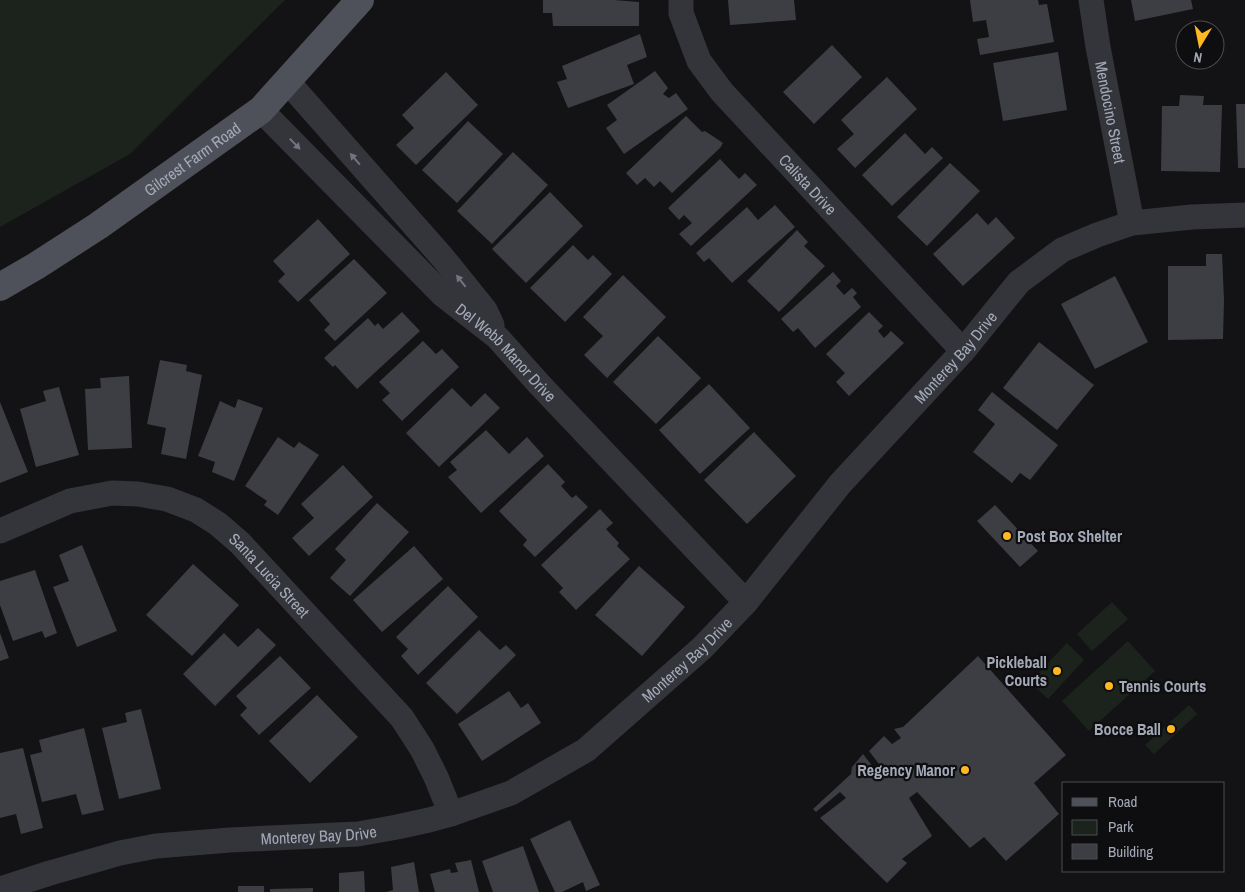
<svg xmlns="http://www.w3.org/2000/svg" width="1245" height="892" font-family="'Archivo Narrow',sans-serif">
  <rect width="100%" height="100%" fill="#131315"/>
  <g fill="#1b231c">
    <polygon points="0,0 285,0 130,154 0,227"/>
    <polygon points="1112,602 1128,619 1092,651 1077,634"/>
    <polygon points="1128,641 1155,671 1089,731 1062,701"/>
    <polygon points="1067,643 1084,660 1048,699 1030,682"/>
    <polygon points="1189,705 1197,714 1154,754 1145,745"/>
  </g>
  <g fill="#3c3e43">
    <polygon points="543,0 614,0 639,2 639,26 553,26 552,13 543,13"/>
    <polygon points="728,0 794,0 796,20 730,25"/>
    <polygon points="970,0 1038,0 1039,5 1047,4 1054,42 980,55 977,39 989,37 986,20 973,22"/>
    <polygon points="1131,0 1191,0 1193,9 1135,21"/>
    <polygon points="640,34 647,57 627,65 634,84 568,108 557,82 567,79 562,66"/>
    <polygon points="832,45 862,77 814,124 783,92"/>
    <polygon points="1058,52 1067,110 1003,121 993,63"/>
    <polygon points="655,71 668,88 663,94 669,98 676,93 688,109 624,154 606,128 617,120 607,105"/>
    <polygon points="446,72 478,105 416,165 396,145 414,128 402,115"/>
    <polygon points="887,77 917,109 855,168 837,149 854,134 841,120"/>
    <polygon points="1180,95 1204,96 1203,105 1222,105 1220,172 1161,171 1162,106 1179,106"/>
    <polygon points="1236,104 1245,104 1245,168 1238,168"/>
    <polygon points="686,116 702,132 705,131 723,143 720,148 672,193 660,181 654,187 645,178 637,185 626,173"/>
    <polygon points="468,121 503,154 457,203 422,170"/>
    <polygon points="905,133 925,154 932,147 943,158 892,206 862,175"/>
    <polygon points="513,152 548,185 492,244 457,211"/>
    <polygon points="720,159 739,179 745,173 757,185 691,246 679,234 692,223 684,215 679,220 668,208"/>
    <polygon points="950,163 980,191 927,246 897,217"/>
    <polygon points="550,192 583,226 526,283 492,249"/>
    <polygon points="775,205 795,227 732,283 709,258 704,262 696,253 747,207 758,220"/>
    <polygon points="977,213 988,225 996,217 1015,238 963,286 933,254"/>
    <polygon points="318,219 350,254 298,302 278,281 285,274 273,261"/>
    <polygon points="797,230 808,242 804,246 825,266 779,312 747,281"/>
    <polygon points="573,245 588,260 593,255 612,274 565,322 530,288"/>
    <polygon points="1206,254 1222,254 1224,300 1223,339 1168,340 1168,266 1206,266"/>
    <polygon points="354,259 387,293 335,341 324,330 330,324 309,300"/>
    <polygon points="833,272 841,281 836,286 844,295 852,288 857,293 853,297 861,307 815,348 798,328 793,332 781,319"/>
    <polygon points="623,275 666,317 607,378 584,355 603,336 583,317"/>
    <polygon points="1115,276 1148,342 1095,369 1061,304"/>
    <polygon points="402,312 420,331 357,389 335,365 333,367 324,358 368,318 375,326 378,323 383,329"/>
    <polygon points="869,312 883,326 878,331 884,338 891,331 904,343 849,396 836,382 845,373 826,354"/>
    <polygon points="658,336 701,378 656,424 613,382"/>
    <polygon points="423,341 436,354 442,349 459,367 402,421 382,400 390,393 379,382"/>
    <polygon points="1039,342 1094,385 1057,430 1003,388"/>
    <polygon points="160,360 187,365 186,371 202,375 186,459 161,454 166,428 147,424"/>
    <polygon points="129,376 132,448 88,450 85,389 101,388 100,378"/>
    <polygon points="709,384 750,428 700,474 659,430"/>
    <polygon points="59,387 79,455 36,467 20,409 46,401 43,391"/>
    <polygon points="452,388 471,407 485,393 500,408 439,467 406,433"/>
    <polygon points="992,392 1058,445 1030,480 1020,473 1012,483 973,452 995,424 978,410"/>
    <polygon points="238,399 263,408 234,481 212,472 215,462 198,456 220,401 235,408"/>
    <polygon points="0,402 28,472 0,483"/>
    <polygon points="486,430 509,454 527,437 544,456 481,513 448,477 457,470 450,462"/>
    <polygon points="754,432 796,476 747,524 704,480"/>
    <polygon points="278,437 294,448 299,442 319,455 278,515 264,505 267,501 245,486"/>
    <polygon points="548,464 565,482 561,486 572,498 576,495 588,507 535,557 523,545 527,540 499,511"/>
    <polygon points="343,465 373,497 309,556 292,538 314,518 301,504"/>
    <polygon points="377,503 409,532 350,596 330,578 346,560 335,549"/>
    <polygon points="995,505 1038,551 1020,567 977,521"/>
    <polygon points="600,509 613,523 606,529 619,543 617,546 630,559 576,610 559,592 563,588 541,565"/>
    <polygon points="82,545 117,631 77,647 53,587 69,581 59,555"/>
    <polygon points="414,546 443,579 382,632 353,600"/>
    <polygon points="193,564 239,605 192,656 146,615"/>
    <polygon points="639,566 685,607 642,656 595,615"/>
    <polygon points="35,570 57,633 45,638 42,631 13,641 0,605 0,581"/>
    <polygon points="448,586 478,617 418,675 401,656 408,649 396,637"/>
    <polygon points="258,628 276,645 215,706 183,674 224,633 238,647"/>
    <polygon points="479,630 500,650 506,645 516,655 457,714 426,683"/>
    <polygon points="0,633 9,658 0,661"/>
    <polygon points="280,656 311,688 259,735 240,715 247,708 236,696"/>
    <polygon points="978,656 1066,755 1034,783 1059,814 1006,861 984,837 970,848 917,792 909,798 932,836 902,859 907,863 887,883 820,818 846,798 840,792 816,812 813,809 851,774 852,767 863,754 877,772 882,768 869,751 884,736 892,744 901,738 894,729 903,727"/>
    <polygon points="509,691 521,708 528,703 541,723 482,761 458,724"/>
    <polygon points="317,695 358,737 310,783 269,741"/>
    <polygon points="141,709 161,789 119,799 102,728 127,722 125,713"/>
    <polygon points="84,728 104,810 82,815 76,794 42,802 30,755 42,752 39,740"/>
    <polygon points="23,748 43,828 21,834 16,814 0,818 0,753"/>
    <polygon points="570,820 600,885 586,891 583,882 562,892 555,892 530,839"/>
    <polygon points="523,846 539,892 493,892 482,861"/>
    <polygon points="471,860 479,892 435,892 430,874 450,869 451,873 458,872 455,863"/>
    <polygon points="414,862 419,892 386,892 393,890 391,867"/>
    <polygon points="364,871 365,892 339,892 339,873"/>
    <rect x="238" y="886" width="26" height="6"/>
    <polygon points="313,888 313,892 270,892 270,889"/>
  </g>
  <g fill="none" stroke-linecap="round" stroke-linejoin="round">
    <g stroke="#34353b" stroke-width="25">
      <path id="s1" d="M681,0V13L699,61L722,92L963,351"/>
      <path id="s2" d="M1091,0L1098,47L1132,223"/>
      <polyline points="287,81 443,258 485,310 492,325"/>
      <path id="s3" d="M261,110L443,295L497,337L539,384L746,602"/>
      <path id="s4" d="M0,531L70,501L112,493L138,494L167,499L196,510L218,524L240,543L402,718L422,749L436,777L451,814"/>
      <path id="s5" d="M0,889L50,873L120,853L156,846L230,840L358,834L397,827L429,820L451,814L511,793L586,750L702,648L746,602L840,484L963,351L1019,282L1062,250L1097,235L1132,223L1192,217L1245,215"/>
    </g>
    <path stroke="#4f515a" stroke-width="28" id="s6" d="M0,287L36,266L98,226L261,110L360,0"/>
  </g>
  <defs><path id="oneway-solid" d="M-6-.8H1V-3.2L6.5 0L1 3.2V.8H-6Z" transform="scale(1.25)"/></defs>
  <g fill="#71757f">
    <use href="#oneway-solid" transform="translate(295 144) rotate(46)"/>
    <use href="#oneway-solid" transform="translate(355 159) rotate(-131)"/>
    <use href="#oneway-solid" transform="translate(461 281) rotate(-128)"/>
  </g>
  <g fill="#ffb821" stroke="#0e0e10" stroke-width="2">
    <circle cx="1007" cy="536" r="5"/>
    <circle cx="1057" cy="671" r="5"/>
    <circle cx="1109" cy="686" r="5"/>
    <circle cx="1171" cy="729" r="5"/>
    <circle cx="965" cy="770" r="5"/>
  </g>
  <g text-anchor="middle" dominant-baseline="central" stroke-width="4.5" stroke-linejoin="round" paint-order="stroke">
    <g font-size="16" fill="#a3a9b7" stroke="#0e0e10">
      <text stroke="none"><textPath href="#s2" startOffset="114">Mendocino Street</textPath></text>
      <text stroke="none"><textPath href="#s6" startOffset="231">Gilcrest Farm Road</textPath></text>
      <text stroke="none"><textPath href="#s1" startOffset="229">Calista Drive</textPath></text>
      <text stroke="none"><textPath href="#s3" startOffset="345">Del Webb Manor Drive</textPath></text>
      <text stroke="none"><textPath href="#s5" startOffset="1150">Monterey Bay Drive</textPath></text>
      <text stroke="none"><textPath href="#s4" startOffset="304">Santa Lucia Street</textPath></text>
      <text stroke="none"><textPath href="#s5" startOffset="745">Monterey Bay Drive</textPath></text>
      <text stroke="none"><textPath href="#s5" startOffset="325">Monterey Bay Drive</textPath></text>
    </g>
    <g font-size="16" font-weight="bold" fill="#a3a9b7" stroke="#0e0e10" text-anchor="end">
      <text x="1017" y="536" text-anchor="start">Post Box Shelter</text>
      <text x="1047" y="662">Pickleball<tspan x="1047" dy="18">Courts</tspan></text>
      <text x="1119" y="686" text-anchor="start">Tennis Courts</text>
      <text x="1161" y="729">Bocce Ball</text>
      <text x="955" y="770">Regency Manor</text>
    </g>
  </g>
  <rect x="1062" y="782" width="162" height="90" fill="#0e0e10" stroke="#4a4c53"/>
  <rect x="1072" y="798" width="25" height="8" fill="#4f515a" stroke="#4a4c53"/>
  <text x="1108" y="807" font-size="15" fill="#a3a9b7">Road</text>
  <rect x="1072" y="820" width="25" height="15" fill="#1b231c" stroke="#4a4c53"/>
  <text x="1108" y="832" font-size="15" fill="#a3a9b7">Park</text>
  <rect x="1072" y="844" width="25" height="15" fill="#3c3e43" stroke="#4a4c53"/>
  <text x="1108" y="857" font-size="15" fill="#a3a9b7">Building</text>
  <g transform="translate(1200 45) rotate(190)"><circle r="24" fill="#0e0e10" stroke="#4a4c53"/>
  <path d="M0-4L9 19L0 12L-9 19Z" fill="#ffb821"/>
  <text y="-8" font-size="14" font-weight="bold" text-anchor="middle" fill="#a3a9b7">N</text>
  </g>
</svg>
